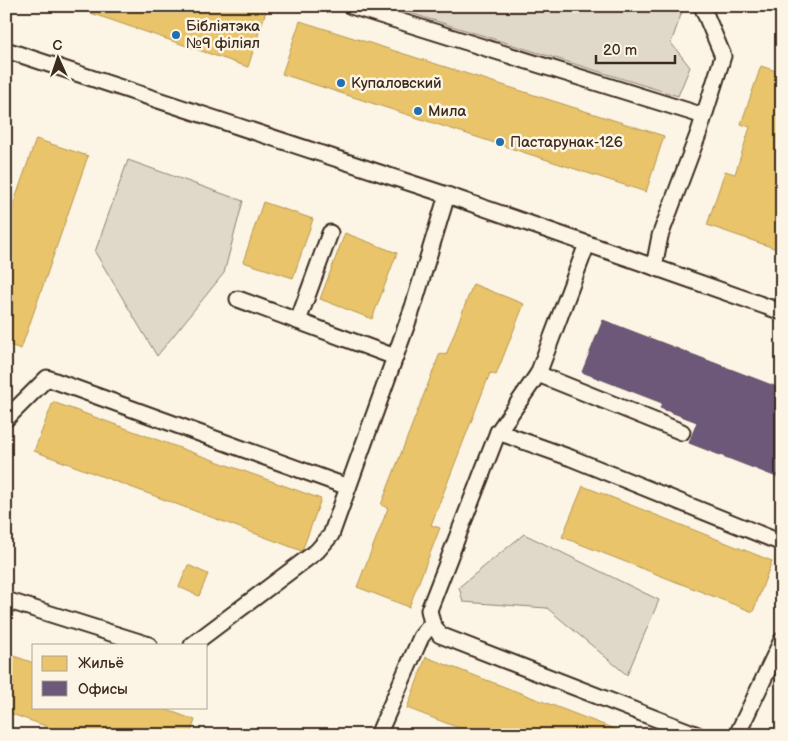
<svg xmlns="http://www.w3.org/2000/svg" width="788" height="741" viewBox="0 0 788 741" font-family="'Balsamiq Sans',sans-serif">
	<rect width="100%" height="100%" fill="#fcf5e5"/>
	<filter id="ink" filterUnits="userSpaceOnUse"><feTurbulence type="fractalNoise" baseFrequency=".02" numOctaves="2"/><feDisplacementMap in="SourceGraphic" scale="10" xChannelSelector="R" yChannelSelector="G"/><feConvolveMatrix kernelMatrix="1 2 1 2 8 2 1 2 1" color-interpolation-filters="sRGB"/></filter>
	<g filter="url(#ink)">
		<!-- green -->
		<g fill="#e0d8c8" stroke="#8e8173">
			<polygon points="387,6 684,6 671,43 690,67 678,96"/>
			<polygon points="128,160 243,201 224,273 157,356 95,252"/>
			<polygon points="524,534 659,600 627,675 547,608 463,602 459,587"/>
		</g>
		<!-- homes -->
		<g fill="#e9c46a" stroke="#b59653">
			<polygon points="70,6 252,6 266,11 248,67"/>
			<polygon points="300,21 664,136 646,192 282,74"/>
			<polygon points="761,66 782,73 782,234 777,249 707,225 725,171 735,174 750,127 741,124"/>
			<polygon points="36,139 88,156 21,349 6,344 6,225"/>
			<polygon points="263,202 313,219 293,278 243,262"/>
			<polygon points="345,233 397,253 372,319 320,299"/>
			<polygon points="473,284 524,304 496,375 490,373 431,525 440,528 409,607 357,587 388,508 381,505 440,353 446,355"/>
			<polygon points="53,402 321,499 302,551 34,451"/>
			<polygon points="583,486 772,561 753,612 562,537"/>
			<polygon points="188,565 208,574 199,596 179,587"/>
			<polygon points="11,655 34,663 34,707 159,707 195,720 190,735 71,735 6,712 6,668"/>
			<polygon points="426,657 531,697 630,735 477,735 407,708"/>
			<polygon points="782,718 782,735 774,735"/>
		</g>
		<!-- offices -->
		<polygon fill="#6d597a" stroke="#5e4b5e" points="603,320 782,389 782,479 689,443 697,422 660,408 662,403 582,372"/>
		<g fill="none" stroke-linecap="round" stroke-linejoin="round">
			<defs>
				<g id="lane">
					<polyline points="351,6 704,116"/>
					<polyline points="6,50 447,195 654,267 660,236 699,132 723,56 702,6"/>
					<polyline points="587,244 538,374 498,432 429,610 432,623 440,635 698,735"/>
					<polyline points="654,267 782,312"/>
					<polyline points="238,299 395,357"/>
					<polyline points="298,321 330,233"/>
					<polyline points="538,374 682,432"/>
					<polyline points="6,419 47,378 348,487"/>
					<polyline points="498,432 571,458 782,543"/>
					<polyline points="6,600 149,645"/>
					<polyline points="192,645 317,551 331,535 413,307 447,195"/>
					<polyline points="378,735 421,637 432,623"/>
					<polyline points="737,735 782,640"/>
				</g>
			</defs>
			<!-- lane casing -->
			<use href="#lane" stroke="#3b2a1e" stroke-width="19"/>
			<!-- lane -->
			<use href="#lane" stroke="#fcf5e5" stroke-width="15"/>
		</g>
	</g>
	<!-- markers -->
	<g fill="#1f6fb2" stroke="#fcf5e5" stroke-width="2">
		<circle cx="176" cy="35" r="5"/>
		<circle cx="341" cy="83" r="5"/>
		<circle cx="418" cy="111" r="5"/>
		<circle cx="500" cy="142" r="5"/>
	</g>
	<g text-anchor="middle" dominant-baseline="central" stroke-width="5" stroke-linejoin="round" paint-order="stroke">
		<!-- poi labels -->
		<g font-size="15" fill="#3b2a1e" stroke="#fcf5e5" text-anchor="start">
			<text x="186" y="26">Бібліятэка<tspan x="186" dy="17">№9 філіял</tspan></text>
			<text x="351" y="83">Купаловский</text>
			<text x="428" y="111">Мила</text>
			<text x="510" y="142">Пастарунак-126</text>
		</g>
	</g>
	<!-- margin -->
	<rect width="788" height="741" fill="none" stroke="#fcf5e5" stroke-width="25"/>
	<rect x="12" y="12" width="763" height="716" fill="none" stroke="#3b2a1e" stroke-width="2" filter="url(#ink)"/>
	<!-- legend -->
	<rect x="32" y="644" width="175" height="65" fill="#fcf5e5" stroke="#afa495"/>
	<rect x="42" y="656" width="25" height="15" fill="#e9c46a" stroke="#afa495"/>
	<text x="78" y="668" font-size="15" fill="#3b2a1e">Жильё</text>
	<rect x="42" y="681" width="25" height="15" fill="#6d597a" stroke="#afa495"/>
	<text x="78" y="694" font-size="15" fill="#3b2a1e">Офисы</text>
	<!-- north arrow -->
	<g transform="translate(58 58) rotate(357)" stroke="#fcf5e5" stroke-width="4" paint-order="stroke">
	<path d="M0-4L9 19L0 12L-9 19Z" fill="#3b2a1e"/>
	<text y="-8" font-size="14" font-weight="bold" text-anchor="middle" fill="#3b2a1e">С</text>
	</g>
	<!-- scale -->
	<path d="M596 55v8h79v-8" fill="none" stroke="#3b2a1e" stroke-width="2.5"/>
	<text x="603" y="55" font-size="15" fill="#3b2a1e" stroke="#fcf5e5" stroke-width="4" paint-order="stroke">20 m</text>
</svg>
